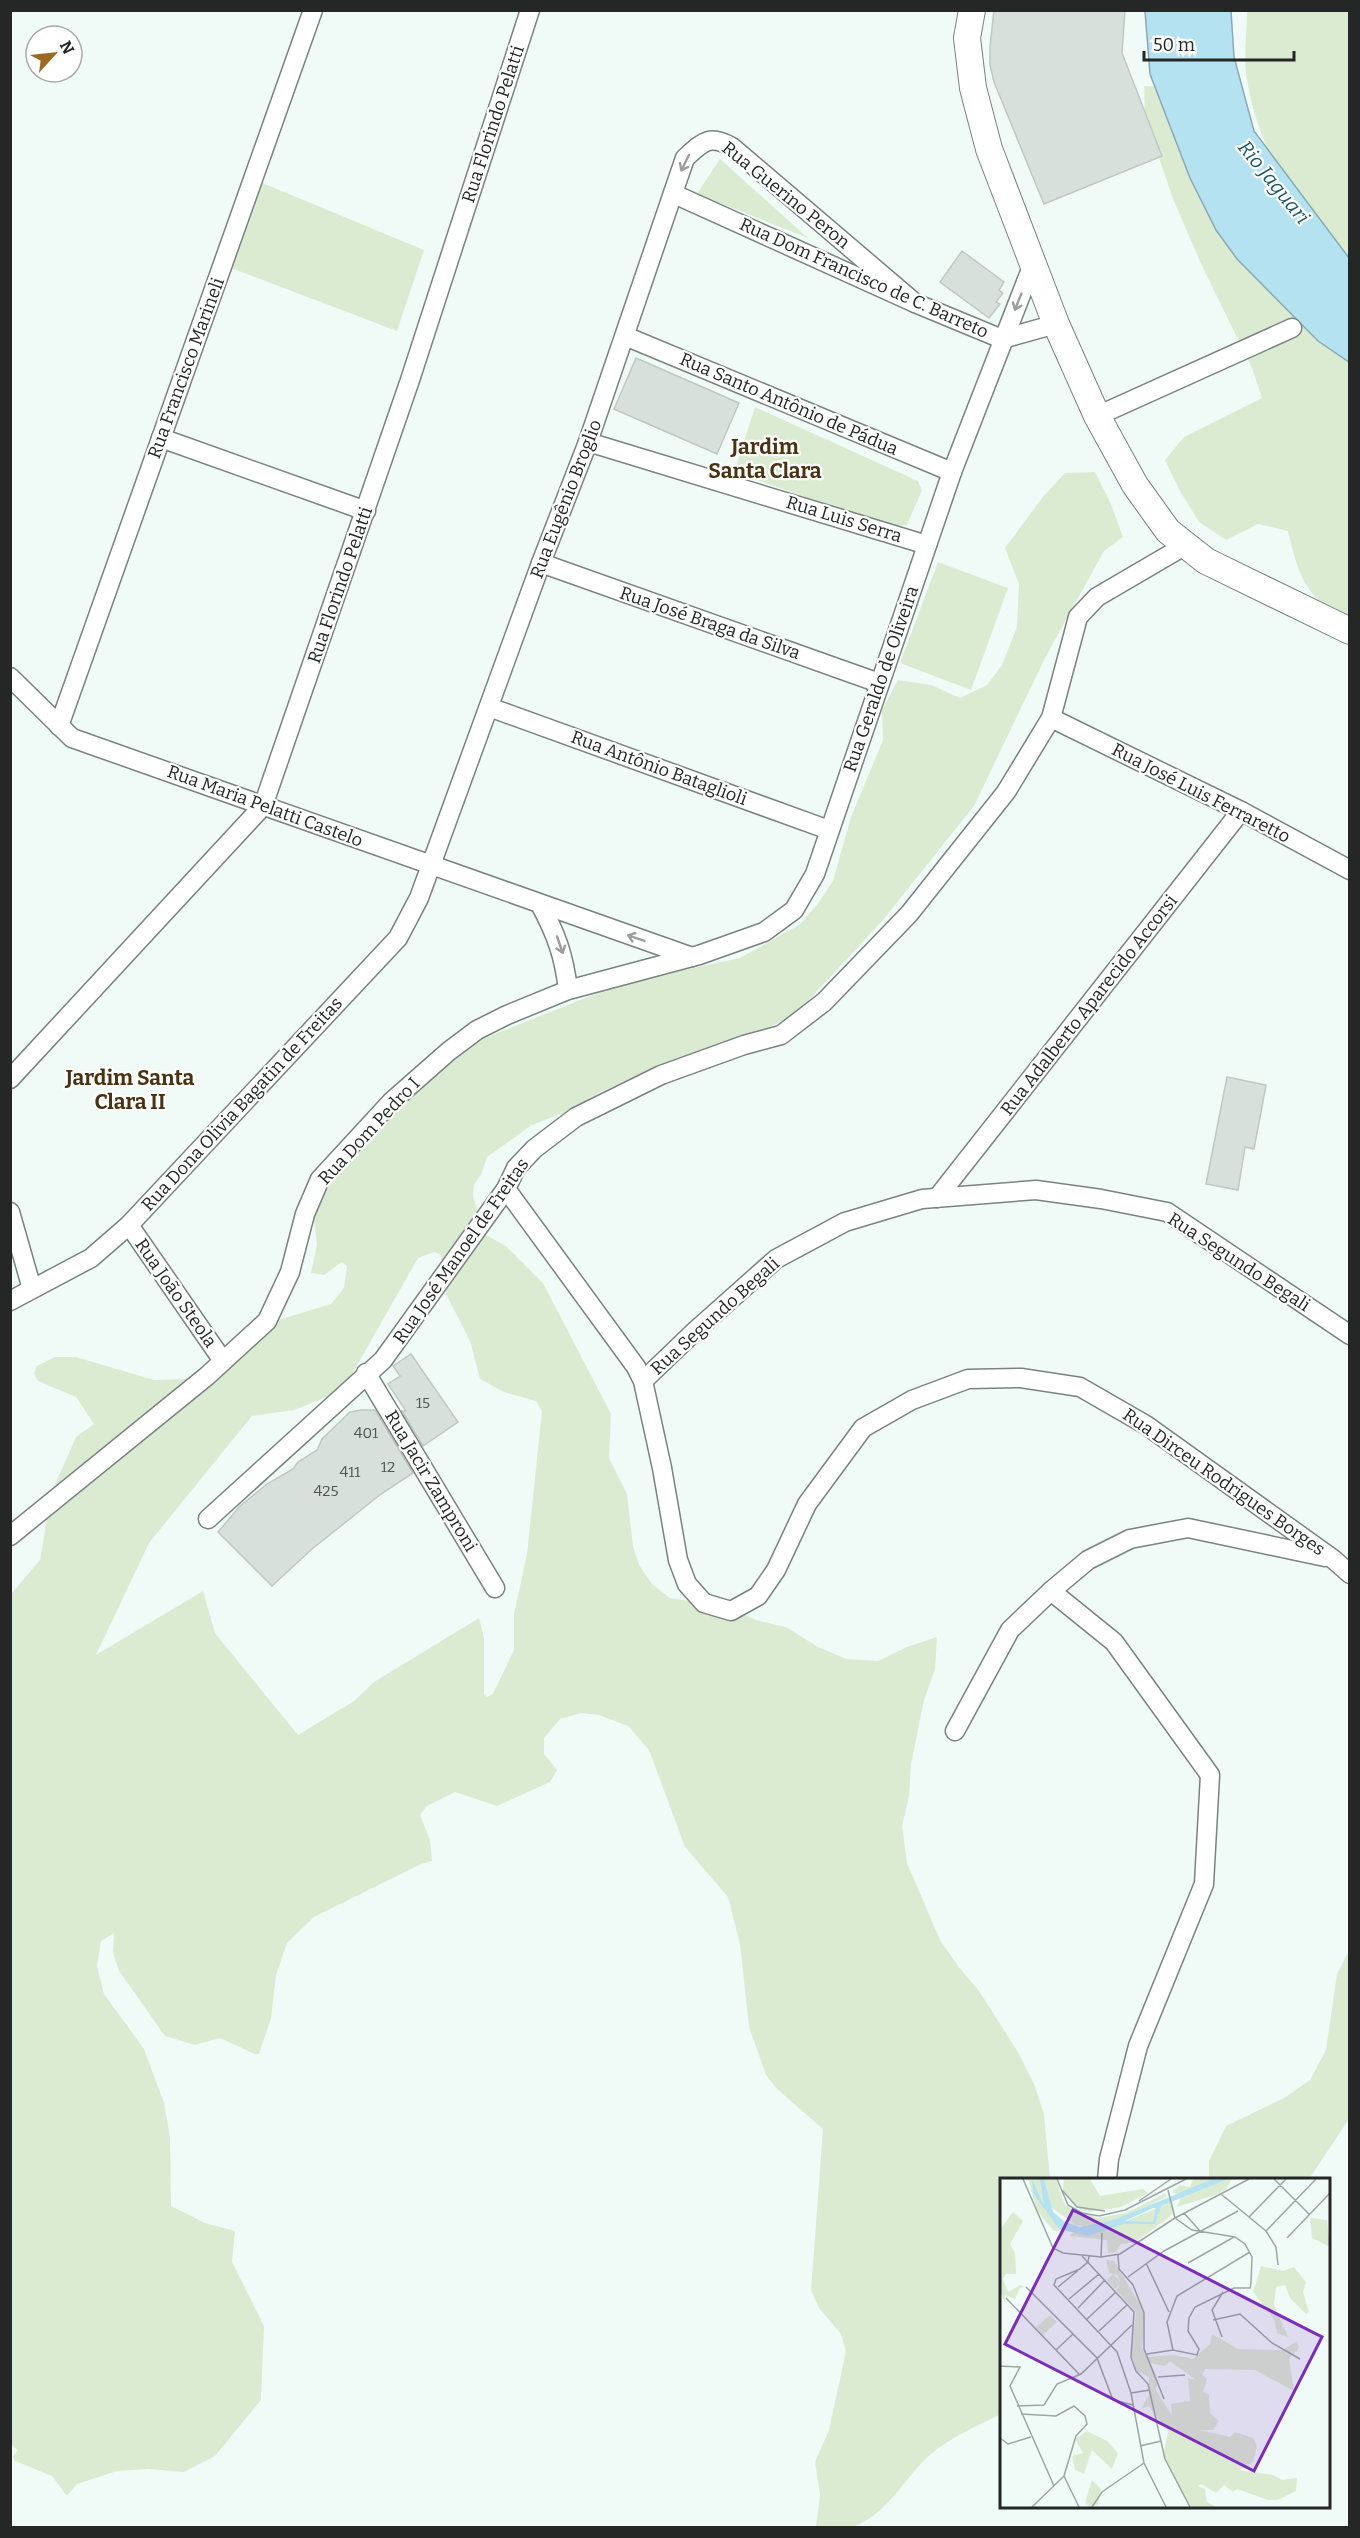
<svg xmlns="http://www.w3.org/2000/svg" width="1360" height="2538" viewBox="0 0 1360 2538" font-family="Bitter,serif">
	<rect width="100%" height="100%" fill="#f0fbf7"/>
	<!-- green -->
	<g fill="#dbebd2" fill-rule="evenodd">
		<path d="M1247,11H1349V295C1309,236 1258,151 1247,80C1243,58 1247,33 1247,11Z"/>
		<path d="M1144,86L1184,88L1349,354V627C1307,594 1300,583 1288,531L1258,524L1226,540L1199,522L1180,491L1165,460L1184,437L1262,398L1252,368L1203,268L1173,199L1145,116Z"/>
		<polygon points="720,159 808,238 697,194"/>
		<polygon points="260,182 424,250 397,331 231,268"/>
		<polygon points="755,407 918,481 922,490 907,525 891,527 734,472"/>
		<path d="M1095,472L1111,504L1123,537L1104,551L1045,658L974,806L883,920L796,1014L755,1034L663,1064L600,1092L570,1110L532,1125L487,1157L481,1175L474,1185L473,1197L486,1235L506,1246L543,1283L611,1414L609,1458L627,1494L633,1546L639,1565L652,1584L670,1598L727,1607L756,1620L786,1627L818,1647L846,1659L878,1661L907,1647L937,1637L935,1669L924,1700L911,1764L909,1796L902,1826L907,1863L940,1940L958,1966L979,1991L1018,2052L1034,2084L1044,2114L1050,2179L1002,2180L1001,2414C977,2426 951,2437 930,2455C905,2477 887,2515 853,2527C843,2530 827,2527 816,2527L820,2495L815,2462L829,2430L846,2351L841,2334L819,2308L811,2290L823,2129L777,2089L766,2075L749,2027L740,1944L728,1897L685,1847L649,1750L628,1726L599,1715L581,1713L560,1719L544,1738V1754L557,1770L550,1782L497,1806L455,1792L427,1806L420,1815L430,1840L432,1861L421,1864L314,1917L287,1943L276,1975L271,2018L259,2054H255L220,2038L195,2045L165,2036L119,1971L113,1953L114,1933L101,1941L97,1966L104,1994L144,2049L164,2103L170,2137L171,2206L205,2223L235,2231L232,2262L264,2326L261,2400L215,2456L184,2472L149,2469L117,2471L77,2484L67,2496L52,2476L15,2461L13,2456L18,2450L11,2444V1594L40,1560L51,1494L76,1437L94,1424L76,1397L38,1381L34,1374L37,1366L55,1357H76L154,1380L186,1379L226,1362L278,1320L331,1304L344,1288L347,1266L342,1262L324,1275L311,1273L317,1245L313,1211L326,1183L375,1134L411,1093L449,1060L480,1040L608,989L639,979L740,958L799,925L817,905L833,881L851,817L883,740L882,710L898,680L931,685L960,698L987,685L1002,665L1017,627L1019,584L1005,548L1042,498L1065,473ZM434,1252L441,1255L446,1294L470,1341L480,1379L504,1392L536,1401L542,1411L527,1554L514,1614V1650L493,1694L487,1697L484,1694V1638L479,1618L374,1682L354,1701L298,1735L215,1633L203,1591L96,1655L149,1543L252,1416L294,1410L332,1395L351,1376L418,1258Z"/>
		<polygon points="938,562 1008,588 971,690 900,663"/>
		<polygon points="1349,1951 1349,2119 1309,2179 1209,2179 1209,2161 1226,2126 1284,2098 1310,2080 1326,2050 1337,1974"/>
	</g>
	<!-- water -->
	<polygon fill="#b5e2f0" stroke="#8aaab3" stroke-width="1.5" points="1145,11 1231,11 1234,57 1254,131 1349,258 1349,362 1318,341 1237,259 1216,230 1190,178 1150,74"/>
	<!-- building -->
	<g fill="#d7e0da" stroke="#c0c8c2" stroke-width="1.5">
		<polygon points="994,10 1125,10 1122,53 1162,156 1044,204 994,82 990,65 990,47"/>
		<polygon points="962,251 1004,282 999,290 1003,293 996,302 1000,304 989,318 940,282"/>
		<polygon points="636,358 739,403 717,454 614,409"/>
		<polygon points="1227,1077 1266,1085 1254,1149 1245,1147 1238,1190 1206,1184"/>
		<polygon points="411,1354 458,1422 423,1446 402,1411 406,1411 388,1384 400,1376 393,1366"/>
		<polygon points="361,1410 375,1410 413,1473 381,1494 312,1549 272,1586 218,1532 240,1506 267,1484 293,1469 298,1462 317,1450 322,1439 350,1412"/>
	</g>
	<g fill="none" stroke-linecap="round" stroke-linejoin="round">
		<defs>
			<g id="street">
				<polyline points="674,194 915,303 1002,339 1056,324"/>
				<polyline points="625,336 952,472"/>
				<polyline points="1097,416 1292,328"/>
				<polyline points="161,438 366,511"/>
				<polyline points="588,442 927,545"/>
				<polyline points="541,563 879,683"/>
				<polyline points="10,677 72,738 692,957"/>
				<polyline points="489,707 829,830"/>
				<polyline points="1051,718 1241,811 1350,870"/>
				<polyline points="59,726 313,10"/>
				<path d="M540,904C556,934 564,955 568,990"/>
				<polyline points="10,1079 263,806 410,380 530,10"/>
				<polyline points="506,1189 636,1367 643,1381 662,1468 678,1560 687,1584 704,1603 731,1611 758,1596 776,1570 807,1504 863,1428 912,1400 968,1379 1021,1378 1080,1387 1146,1425 1333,1559 1350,1574"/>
				<polyline points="937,1198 1241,811"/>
				<polyline points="10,1212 32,1289"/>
				<polyline points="129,1225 223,1361"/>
				<path d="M10,1301L91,1258L129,1225L398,938L419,898L541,563L588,442L685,158C703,142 709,134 732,147L915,303"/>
				<polyline points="366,1373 495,1588"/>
				<polyline points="643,1381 695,1331 776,1259 845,1222 922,1199 1036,1190 1101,1199 1167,1212 1350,1335"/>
				<polyline points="208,1519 383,1360 506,1189 516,1168 534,1149 576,1117 661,1075 744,1045 781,1035 824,1002 909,914 1006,792 1051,718 1078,617 1097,597 1186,545"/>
				<polyline points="10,1536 207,1376 267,1321 290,1272 305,1214 320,1179 391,1102 449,1051 477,1030 507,1015 568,990 699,955 764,932 794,910 815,874 952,472 1033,264"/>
				<polyline points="1051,1591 1114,1642 1210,1775 1204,1884 1138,2046 1109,2159 1107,2180"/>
				<polyline points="955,1731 1010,1630 1051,1591 1088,1560 1130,1539 1188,1528 1325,1557"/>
			</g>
			<polyline id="secondary" points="972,10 967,38 973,88 989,149 1056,324 1097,416 1135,485 1168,531 1206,561 1350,631"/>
		</defs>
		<!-- street casing -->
		<use href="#street" stroke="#798380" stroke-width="21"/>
		<!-- secondary casing -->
		<use href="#secondary" stroke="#798380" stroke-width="28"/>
		<!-- street -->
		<use href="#street" stroke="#fff" stroke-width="18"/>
		<!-- secondary -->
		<use href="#secondary" stroke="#fff" stroke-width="26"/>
	</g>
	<!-- one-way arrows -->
	<defs><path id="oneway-shaft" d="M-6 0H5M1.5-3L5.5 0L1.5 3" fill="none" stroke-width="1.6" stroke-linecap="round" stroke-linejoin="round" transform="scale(1.5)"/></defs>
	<g stroke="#9c9e9d">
		<use href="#oneway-shaft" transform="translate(685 163) rotate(116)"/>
		<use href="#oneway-shaft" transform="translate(1018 302) rotate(112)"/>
		<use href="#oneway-shaft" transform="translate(636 938) rotate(-161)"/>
		<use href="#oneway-shaft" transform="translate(560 945) rotate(71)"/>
	</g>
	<g text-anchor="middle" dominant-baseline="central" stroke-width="4.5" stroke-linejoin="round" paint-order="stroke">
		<!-- number labels -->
		<g font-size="15" fill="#515553">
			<text x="423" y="1403">15</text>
			<text x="366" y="1433">401</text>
			<text x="388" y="1467">12</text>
			<text x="350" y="1472">411</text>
			<text x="326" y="1491">425</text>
		</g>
		<!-- street labels -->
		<g font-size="18" fill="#242726" stroke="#fff">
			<text transform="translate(493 124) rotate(-72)">Rua Florindo Pelatti</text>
			<text transform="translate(786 195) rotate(39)">Rua Guerino Peron</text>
			<text transform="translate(864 278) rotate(24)">Rua Dom Francisco de C. Barreto</text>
			<text transform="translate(186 368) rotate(-70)">Rua Francisco Marineli</text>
			<text transform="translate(789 404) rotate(23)">Rua Santo Antônio de Pádua</text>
			<text transform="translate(566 499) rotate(-69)">Rua Eugênio Broglio</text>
			<text transform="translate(844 519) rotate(17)">Rua Luis Serra</text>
			<text transform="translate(340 585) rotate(-71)">Rua Florindo Pelatti</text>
			<text transform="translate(710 623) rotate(19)">Rua José Braga da Silva</text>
			<text transform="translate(881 679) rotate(-71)">Rua Geraldo de Oliveira</text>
			<text transform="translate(659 768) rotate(20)">Rua Antônio Bataglioli</text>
			<text transform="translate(1201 793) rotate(27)">Rua José Luis Ferraretto</text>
			<text transform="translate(265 806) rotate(20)">Rua Maria Pelatti Castelo</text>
			<text transform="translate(1089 1005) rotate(-52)">Rua Adalberto Aparecido Accorsi</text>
			<text transform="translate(242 1104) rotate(-47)">Rua Dona Olivia Bagatin de Freitas</text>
			<text transform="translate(369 1131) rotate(-47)">Rua Dom Pedro I</text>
			<text transform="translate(461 1251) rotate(-55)">Rua José Manoel de Freitas</text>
			<text transform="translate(1239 1262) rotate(33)">Rua Segundo Begali</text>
			<text transform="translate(176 1293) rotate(55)">Rua João Steola</text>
			<text transform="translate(715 1316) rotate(-42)">Rua Segundo Begali</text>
			<text transform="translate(431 1481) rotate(59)">Rua Jacir Zamproni</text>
			<text transform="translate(1224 1482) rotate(35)">Rua Dirceu Rodrigues Borges</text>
		</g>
		<!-- water labels -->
		<g font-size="20" font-style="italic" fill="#1d5968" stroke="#fff">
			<text transform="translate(1274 182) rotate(51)">Rio Jaguari</text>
		</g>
		<!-- quarter labels -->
		<g font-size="21" font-weight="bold" fill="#4a310f" stroke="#fff">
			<text x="765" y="447">Jardim<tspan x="765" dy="24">Santa Clara</tspan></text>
			<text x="130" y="1078">Jardim Santa<tspan x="130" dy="24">Clara II</tspan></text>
		</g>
	</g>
	<!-- overview -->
	<g transform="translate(1000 2178)">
		<rect width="330" height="330" fill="#f0fbf7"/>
		<path d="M28,1H56L65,27L98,40L126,35L166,15V19L108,47L94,49L75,47L47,26L59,53H54L37,33ZM64,1H90L100,18L143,11L148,15L121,29L89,34L79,31L63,12ZM193,1H216L179,17L172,14L180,7L190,9ZM227,1H232L227,10L218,16L177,29L181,20ZM171,24L175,33L167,41L135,64L121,66L116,74L108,75L107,62L70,58L73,54L105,52ZM13,34L23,43L10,66L15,75L16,96H6L3,101L8,114L20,107L25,109L20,110L15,121L5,117V125L0,112V52ZM310,40L327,42L330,69L312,60ZM106,82L114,83L139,125L144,138L142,170L146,179L174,177L193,181L210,166L212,156L238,171L283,172L297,163L299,170L289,181L294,213L255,192L205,191L202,197L207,201L203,214L209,217L210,235L219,243L213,252H200L230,259L235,254L253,260L257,268L253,284L239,292L273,297L282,302L297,300L296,313L278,322H268L237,311L233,314L224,307L216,315L201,306L198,308L205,311L207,324L216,329H190L163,278L168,254L149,228L141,231L149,217V199L137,193L131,175L136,134L116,112L121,106L115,111L107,102L113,96L121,104L117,97L109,95ZM170,183L196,202L188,200L190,223L171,226L172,238L156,212L158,203L150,185L164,188ZM261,88L283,93L294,89L306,104L303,114L309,134L306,136L290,120L285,107L276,109L274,127L288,159L277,155L274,141L253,114ZM50,137L57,144L43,157L36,149ZM87,253L107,263L118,275L112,291L92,272L84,296L75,292L72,278L83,275L75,261ZM92,302L101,311L98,326L91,329L85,325Z" fill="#dbebd2" fill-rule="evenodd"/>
		<path d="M32,1L44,28L40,1H44L53,34L65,44L80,49L114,42L213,1H228L161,28L155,46H124L88,58L59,51L33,15ZM156,30L153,44L125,43L153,30Z" fill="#b5e2f0" fill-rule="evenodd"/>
		<path fill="none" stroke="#9ea6a3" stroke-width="1.5" d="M23,1L53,70L63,75L101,79L120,76L175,40L249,1M57,1L68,27L82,35L99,38L125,32L186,1M274,1L310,37M62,12L77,29L105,33M168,12L175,40M221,16L266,53L276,69L278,87M139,23L171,1M184,35L200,53M249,39L286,1M266,53L316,1M287,60L330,15M118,77L119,91L133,107L144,135V171L164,221M82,78L134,134L131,179L136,193L148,206L165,281L190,329M101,79L102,55M146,85L169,134M188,85L234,59M80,91L56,101L54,107L117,174L131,215L144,285L166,329M128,99L164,73L238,33M26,109L97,180L113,222L133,227M58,109L88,84L89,78M6,120L79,196M69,121L99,96M78,130L105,102M87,141L116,114M213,142L240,136L272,165L300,181M99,153L128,126M222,159L212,132L223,114M56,172L73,156M173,172L167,144L177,118L250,74M147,176L173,172L197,177L199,171L188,153L189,140L195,129L234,110H250L251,105L252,79L245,66L235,59L192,52L175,40M0,188L20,189L10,208L54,308M158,199L185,197M131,215L150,212M17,228L44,227L57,206L81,196L132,147M21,236L56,238L74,228L85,238L87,246L76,258L64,298L79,329M0,260L8,266L31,259M140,268L161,263M32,329L64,298M92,329L102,314L144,285"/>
		<path fill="#7b2cbf" fill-opacity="0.15" stroke="#7b2cbf" stroke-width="3" d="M73,32L322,159L254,293L5,166Z"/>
		<rect width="330" height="330" fill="none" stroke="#242726" stroke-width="3"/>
	</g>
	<!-- border -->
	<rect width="1360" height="2538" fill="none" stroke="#242726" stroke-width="24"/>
	<!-- north arrow -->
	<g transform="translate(54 54) rotate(63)"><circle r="28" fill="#ffffff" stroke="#a7a9a8" stroke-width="1.5"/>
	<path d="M0-4.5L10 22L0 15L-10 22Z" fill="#9d6a20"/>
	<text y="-9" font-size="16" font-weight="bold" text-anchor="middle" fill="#242726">N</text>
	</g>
	<!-- scale -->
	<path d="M1144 51v9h150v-9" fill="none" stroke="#242726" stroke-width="3"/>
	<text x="1153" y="51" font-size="18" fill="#242726" stroke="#ffffff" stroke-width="4.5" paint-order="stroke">50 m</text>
</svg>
